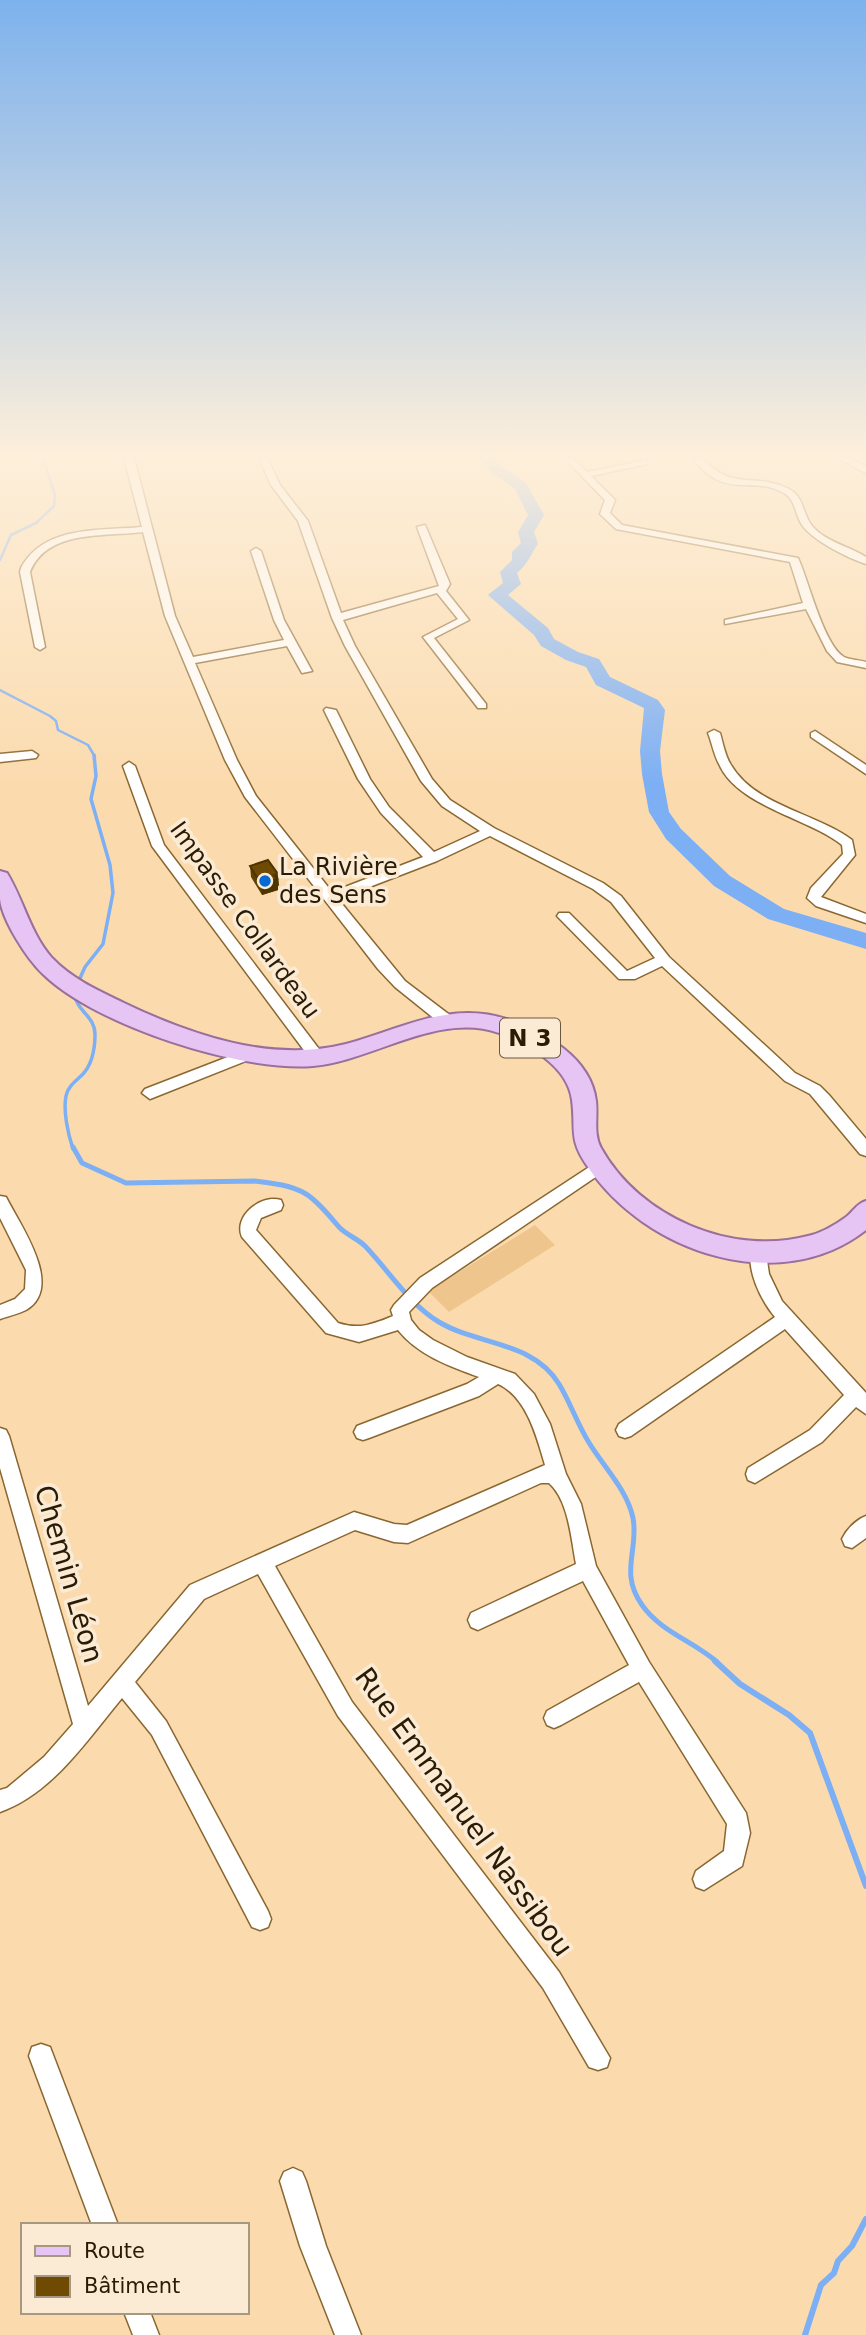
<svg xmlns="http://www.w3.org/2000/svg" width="866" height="2335" viewBox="0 0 866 2335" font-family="'DejaVu Sans',sans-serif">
	<rect width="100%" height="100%" fill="#fbdbae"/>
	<!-- green -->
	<polygon fill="#eec68d" points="535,1225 555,1245 449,1312 428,1291"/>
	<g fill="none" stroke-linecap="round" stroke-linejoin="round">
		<!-- stream-far3 -->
		<g stroke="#7caff4" stroke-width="2.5">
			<polyline points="0,560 11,535 36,523 54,506 55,495 43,458"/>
			<polyline points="0,690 50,716 56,721 58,730 88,745 95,757"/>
		</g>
		<!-- stream-far2 -->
		<g stroke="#7caff4" stroke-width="3.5">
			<polyline points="77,985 85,967 103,944 113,893 110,865 91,799 96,776 94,755"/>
			<path d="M73,1149C68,1134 63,1111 66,1096C68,1086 76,1081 82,1075C92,1065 95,1048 95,1034C95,1016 77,1012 74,993"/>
		</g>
		<!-- stream-far1 -->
		<path stroke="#7caff4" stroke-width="5" d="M73,1147L82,1163L126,1183L255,1181C272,1183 291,1185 306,1194C318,1201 330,1217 340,1228C347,1235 358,1239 365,1246C389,1271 409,1304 439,1322C477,1345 533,1341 559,1384C570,1402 577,1423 588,1441C602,1465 627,1489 633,1518C639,1550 619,1573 642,1605C661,1632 693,1641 717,1662"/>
		<!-- stream -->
		<g stroke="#7caff4" stroke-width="6">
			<polyline points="715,1661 740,1684 789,1715 810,1733 866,1886"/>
			<polyline points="805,2335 821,2285 834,2273 838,2261 852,2246 866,2219"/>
		</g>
		<!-- river -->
		<path fill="#7caff4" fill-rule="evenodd" d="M480,458H495L501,466L526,483L544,515L534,532L538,544C530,555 528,564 517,573L521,584L508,595L548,628L554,639L578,652L599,659L610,677L658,700L665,710L660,751L662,774L669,812L681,829L730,876L784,909L866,933V949L768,919L714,886L666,839L649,812L642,774L640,751L644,708L596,685L586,667L566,660L541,646L534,635L488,595L503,583L500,572L512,560V552L521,543L518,532L528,515L515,489L491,472Z"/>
		<defs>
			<g id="minor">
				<path d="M124,458H134L175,616L193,657L284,640L274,620L251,551L256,548L261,551L284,620L312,671L302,673L287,646L195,663L237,760L256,796L332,892L423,857L381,813L358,779L324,710L326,708L336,710L370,779L389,807L434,852L480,831L442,806L421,781L345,646L332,618L298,521L271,485L259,458H267L280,485L308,521L341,613L439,586L417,527L425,525L450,584L446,591L469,620L434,638L486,704V708H478L423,637L458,619L437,593L343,620L355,646L432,779L450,800L494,828L603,883L621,896L669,957L795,1073L820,1086L829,1095L866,1139V1156L860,1154L810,1094L785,1081L662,966L635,979H619L557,916L559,913H569L627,971L655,958L611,902L593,889L490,836L437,861L338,899L405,981L451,1016L453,1020L451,1024H441L395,987L378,969L245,797L225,760L165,616L143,532C105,537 47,529 30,572L45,647L40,650L35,647L20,572L21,568C44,525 99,531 142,527Z"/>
				<path d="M564,458H573L587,472L647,460V464L591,476L615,500L610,513L622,525L798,558C808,579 824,646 844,657C850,660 860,660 866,662V668L837,662L827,651L806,609L725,624V620L803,603L790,562L616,529L600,514L605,500Z"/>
				<path d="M693,458H702C734,492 751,472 787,488C803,495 802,510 810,523C822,541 849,546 866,557V564C848,558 813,541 802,525C795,515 796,500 784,493C751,474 725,502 693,458Z"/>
				<polygon points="837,458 848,458 866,466 866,473"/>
				<path d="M714,730L720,733C723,743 725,756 731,765C755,806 816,813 852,840L855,855L821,897L866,914V923L816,906L807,898L811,888L843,854L842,845C808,818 737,806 719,764C714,755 712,743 708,733Z"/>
				<polygon points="815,731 866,765 866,774 811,737 811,733"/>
				<polygon points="32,751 38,755 36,758 0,762 0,754"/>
				<polygon points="129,762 135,766 164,845 322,1053 324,1057 322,1061 312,1061 152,846 123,766"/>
				<polygon points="251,1048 256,1049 258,1053 256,1057 155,1097 150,1099 142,1093 145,1089"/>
				<path d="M600,1160L606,1162L608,1166L606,1170L432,1288L409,1312L411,1320L419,1330L433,1340L467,1357L515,1374L534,1394L550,1424L566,1474L581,1504L596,1566L649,1662L746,1813L750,1833L742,1866L704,1890L696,1887L693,1879L696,1871L724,1851L727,1824L639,1682L561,1725L554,1728L547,1725L544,1718L547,1711L629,1665L583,1581L478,1630L471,1627L468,1620L471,1613L576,1564C571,1539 569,1501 549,1483H541L408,1543L394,1542L355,1530L275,1566L352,1702L559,1972L610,2058L607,2067L598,2070L589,2067L543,1988L338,1716L258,1574L204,1599L135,1682L166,1721L268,1911L271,1919L268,1927L260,1930L252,1927L152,1735L122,1698C87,1740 53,1793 0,1812V1790L7,1788L44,1757L73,1724L0,1468V1428L6,1430L9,1436L88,1706L190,1585L354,1512L394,1524L407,1525L545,1465C537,1438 527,1397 498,1384L479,1396L369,1438L363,1440L357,1438L354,1432L357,1426L467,1384L479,1377C449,1366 418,1355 398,1330L359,1342L326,1333L242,1237C233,1216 261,1194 281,1200L283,1205L281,1210L261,1218L256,1230L338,1323C359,1330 374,1324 393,1316L391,1310L394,1305L420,1278Z"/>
				<path d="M0,1196L6,1197C20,1225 65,1287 26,1310C18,1314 8,1316 0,1319V1305L15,1299L25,1289L26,1270L0,1218Z"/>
				<path d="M759,1245L765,1247L769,1274L782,1301L866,1393V1414L856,1407L822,1442L755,1483L748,1480L746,1474L748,1468L810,1430L844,1395L785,1329L631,1436L625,1438L619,1436L616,1430L619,1424L775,1317C762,1302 744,1267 753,1247Z"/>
				<path d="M866,1516V1538L852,1548L845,1546L842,1539C847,1529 856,1520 866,1516Z"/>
				<polygon points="41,2044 50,2047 118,2225 92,2225 29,2056 32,2047"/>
				<polygon points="293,2168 302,2172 306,2181 326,2246 361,2335 335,2335 300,2246 280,2181 284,2172"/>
				<polygon points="124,2312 150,2312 159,2335 133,2335"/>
			</g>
			<path id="primary" d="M0,871L7,873C24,901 30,933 52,958C72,979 99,991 124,1003C191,1035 271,1063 346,1044C398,1030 451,1000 506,1019C543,1031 591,1057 596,1101C598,1117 593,1133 601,1148C640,1218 732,1256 808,1236C821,1233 835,1225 846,1217C854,1211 856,1204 866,1201V1230C779,1298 645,1252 588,1167C568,1139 576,1130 572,1100C568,1066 528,1044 499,1033C438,1011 373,1061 313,1066C240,1072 95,1025 43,974C27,959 2,920 0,899C0,890 0,880 0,871Z"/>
		</defs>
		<!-- minor casing -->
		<use href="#minor" stroke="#8a6730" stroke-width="3"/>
		<!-- primary casing -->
		<use href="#primary" stroke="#996f9b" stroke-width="4"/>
		<!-- minor -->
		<use href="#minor" fill="#fff" fill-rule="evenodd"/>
		<!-- primary -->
		<use href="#primary" fill="#e6c4f4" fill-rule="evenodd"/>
	</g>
	<!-- wall -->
	<polygon fill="#5f4002" points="250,866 279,885 278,886 278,890 262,895 251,877"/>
	<!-- shaded-wall -->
	<polygon fill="#4d3401" points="278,874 279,885 278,886 278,890 262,895 261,884"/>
	<!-- building -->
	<polygon fill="#6e4a02" stroke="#4d3401" stroke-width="2" points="268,860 278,874 274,875 277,879 261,884 250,866"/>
	<!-- sky -->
	<linearGradient id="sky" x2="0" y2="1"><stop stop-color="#7db2ed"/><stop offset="0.58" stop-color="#fdefdb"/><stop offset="1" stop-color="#fdefdb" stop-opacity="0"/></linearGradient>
	<rect width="866" height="785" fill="url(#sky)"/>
	<!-- markers -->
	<circle fill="#0569d1" stroke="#fbebd5" stroke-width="2.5" cx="265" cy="881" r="7"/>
	<g text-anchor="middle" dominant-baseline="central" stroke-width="7" stroke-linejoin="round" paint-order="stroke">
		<!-- shield labels -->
		<rect fill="#fbebd5" stroke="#695943" stroke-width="2" x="500" y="1018.5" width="60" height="39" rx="5"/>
		<g font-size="23" font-weight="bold" fill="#2a1b04">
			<text x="530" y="1038">N 3</text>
		</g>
		<!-- poi labels -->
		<g font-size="24" fill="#2a1b04" stroke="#fbebd5" text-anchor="start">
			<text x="279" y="867">La Rivière<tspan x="279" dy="28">des Sens</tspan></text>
		</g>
		<!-- street labels -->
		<g font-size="24" fill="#2a1b04" stroke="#fbebd5">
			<text transform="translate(245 920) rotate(54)">Impasse Collardeau</text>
		</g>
		<!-- near-street labels -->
		<g font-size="28" fill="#2a1b04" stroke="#fbebd5">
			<text transform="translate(69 1574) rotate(74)">Chemin Léon</text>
			<text transform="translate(464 1812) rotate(54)">Rue Emmanuel Nassibou</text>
		</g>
	</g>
	<!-- legend -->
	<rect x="21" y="2223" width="228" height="91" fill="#fbebd5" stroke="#a79881" stroke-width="2"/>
	<rect x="35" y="2246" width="35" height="10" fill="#e6c4f4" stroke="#a79881" stroke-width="2"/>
	<text x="84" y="2258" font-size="21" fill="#2a1b04">Route</text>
	<rect x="35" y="2276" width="35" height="21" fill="#6e4a02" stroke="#a79881" stroke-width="2"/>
	<text x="84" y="2293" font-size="21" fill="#2a1b04">Bâtiment</text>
</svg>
